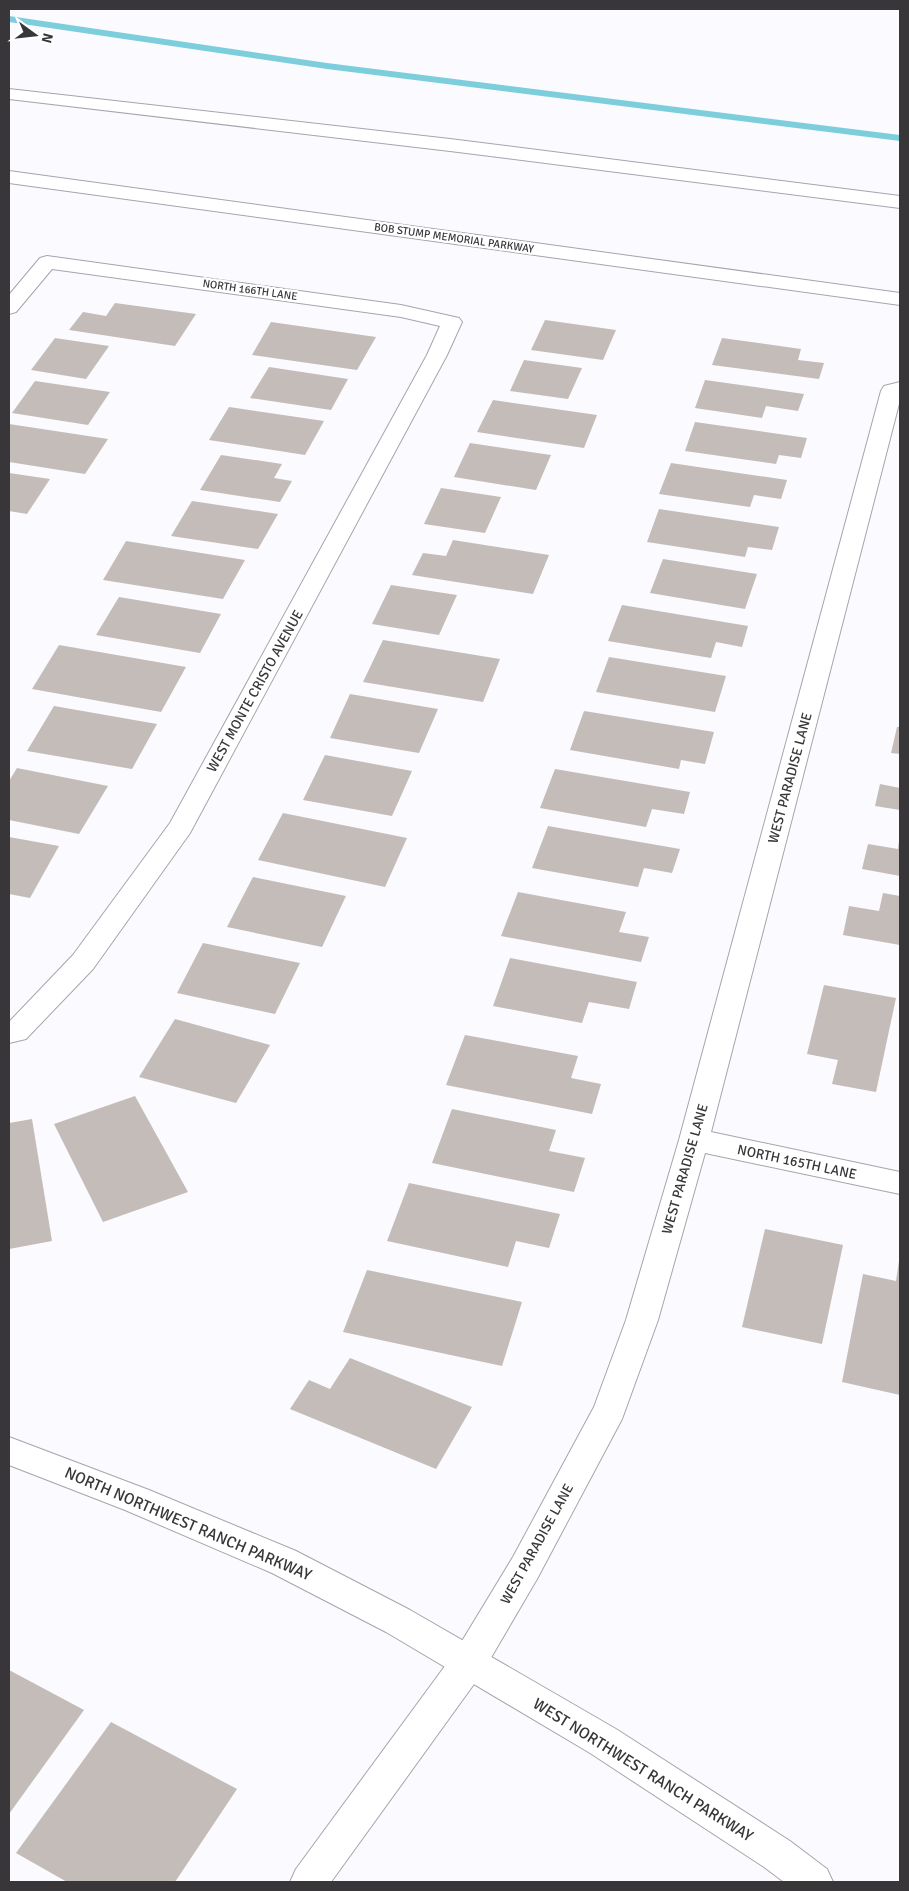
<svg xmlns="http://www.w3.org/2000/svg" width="909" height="1891" viewBox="0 0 909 1891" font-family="Signika,sans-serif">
	<rect width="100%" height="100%" fill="#fbfafe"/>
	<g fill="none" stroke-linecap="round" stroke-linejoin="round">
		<!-- stream -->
		<polygon fill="#7ccedc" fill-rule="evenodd" points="9,16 327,63 900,135 900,141 327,69 9,22"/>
	</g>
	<!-- building -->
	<g fill="#c4bcb8">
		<polygon points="115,303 196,314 175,346 69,330 83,312 106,316"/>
		<polygon points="545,320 616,330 603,360 531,350"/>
		<polygon points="271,322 376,337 357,370 252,355"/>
		<polygon points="55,338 109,346 86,379 31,370"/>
		<polygon points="722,338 801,349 798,360 824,363 819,379 712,365"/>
		<polygon points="524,360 582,368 568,399 510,391"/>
		<polygon points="269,367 348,379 331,410 250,398"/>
		<polygon points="705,380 804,394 798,411 766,406 762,418 695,408"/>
		<polygon points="35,381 110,392 88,425 12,413"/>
		<polygon points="493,400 597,415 584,448 477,432"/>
		<polygon points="229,407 324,421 305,455 209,440"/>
		<polygon points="695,422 807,438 801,458 779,455 776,464 685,451"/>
		<polygon points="9,424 108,439 85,474 9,462"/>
		<polygon points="470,443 551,455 536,490 454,477"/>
		<polygon points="221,455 282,464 274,478 292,481 280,502 200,490"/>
		<polygon points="671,463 787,480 781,499 754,495 750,507 659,494"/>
		<polygon points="9,473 50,479 27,514 9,511"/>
		<polygon points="441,488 501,497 485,533 424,524"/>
		<polygon points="192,501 278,514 258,549 171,536"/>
		<polygon points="659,509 779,527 772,550 748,547 745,557 647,542"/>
		<polygon points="453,540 549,555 533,594 412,575 423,553 446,556"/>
		<polygon points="126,541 245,560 223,599 103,580"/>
		<polygon points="663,559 757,574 745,609 650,593"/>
		<polygon points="391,585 457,595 439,635 372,624"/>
		<polygon points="119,597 221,614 200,653 96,635"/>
		<polygon points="622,605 748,626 742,647 716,642 711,658 608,641"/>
		<polygon points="383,640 500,659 483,702 363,682"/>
		<polygon points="59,645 186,667 161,712 32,689"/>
		<polygon points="609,657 726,676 715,712 596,692"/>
		<polygon points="350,694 438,709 419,753 330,738"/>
		<polygon points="54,706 157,724 132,769 27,751"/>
		<polygon points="584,711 714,732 705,764 681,760 679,769 570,750"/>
		<polygon points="897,727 900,727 900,754 891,753"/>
		<polygon points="325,755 412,771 392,816 303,800"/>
		<polygon points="17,768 108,786 79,834 9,820 9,781"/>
		<polygon points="555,769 690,792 684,814 652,809 646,827 540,808"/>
		<polygon points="880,784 900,788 900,810 875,806"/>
		<polygon points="283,813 407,838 385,887 258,860"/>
		<polygon points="548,826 680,849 672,873 644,868 638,887 532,868"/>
		<polygon points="9,837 59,846 30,898 9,894"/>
		<polygon points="899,841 900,876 862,869 868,844 898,849"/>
		<polygon points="253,877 346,896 322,947 227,927"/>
		<polygon points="518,892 626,912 619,932 649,937 641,962 501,936"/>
		<polygon points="883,893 900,896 900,945 843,935 849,906 879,911"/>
		<polygon points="203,943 300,963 275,1014 177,993"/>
		<polygon points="510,958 637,982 629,1009 589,1002 582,1023 493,1006"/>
		<polygon points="824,985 896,998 876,1092 832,1084 838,1060 807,1054"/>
		<polygon points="175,1019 270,1045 236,1103 139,1077"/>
		<polygon points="465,1035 578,1056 571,1078 601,1084 592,1114 446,1085"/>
		<polygon points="135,1096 188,1192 103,1222 54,1124"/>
		<polygon points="452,1109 556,1130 549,1151 585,1158 574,1192 432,1163"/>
		<polygon points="32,1119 52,1241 9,1249 9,1123"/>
		<polygon points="409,1183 560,1214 549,1248 516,1241 508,1267 387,1241"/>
		<polygon points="765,1229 843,1245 822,1344 742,1327"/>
		<polygon points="899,1261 900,1395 842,1382 863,1274 896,1281"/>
		<polygon points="367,1270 522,1302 502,1366 343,1332"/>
		<polygon points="350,1358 472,1407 436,1469 290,1409 309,1380 330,1389"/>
		<polygon points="9,1670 84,1710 9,1814"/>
		<polygon points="111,1722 237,1789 175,1882 67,1882 16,1853"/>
	</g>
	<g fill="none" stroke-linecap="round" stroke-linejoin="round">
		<defs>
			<g id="street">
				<polygon points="47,256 401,305 459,318 462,322 447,355 190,833 93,969 26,1039 9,1043 9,1022 73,955 170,823 427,355 440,326 401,317 52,269 16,312 9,314 9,295 40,258"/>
				<polygon points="900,382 900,400 711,1132 900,1172 900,1194 705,1153 658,1320 622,1419 537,1579 482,1673 331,1882 290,1882 296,1869 456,1651 513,1557 594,1407 626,1320 679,1140 881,391 884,386"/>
			</g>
			<polygon id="secondary" points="9,1437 149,1490 296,1551 410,1610 616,1729 790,1841 827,1869 833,1882 784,1882 764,1867 590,1753 386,1632 272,1573 125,1510 9,1465"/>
			<g id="highway">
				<polygon points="9,89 450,139 900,196 900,208 450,151 9,99"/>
				<polygon points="9,171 900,293 900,305 9,183"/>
			</g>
		</defs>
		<!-- street casing -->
		<use href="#street" stroke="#a7a4ab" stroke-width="2"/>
		<!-- secondary casing -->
		<use href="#secondary" stroke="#a7a4ab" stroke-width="2"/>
		<!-- highway casing -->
		<use href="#highway" stroke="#a7a4ab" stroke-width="2"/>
		<!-- street -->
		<use href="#street" fill="#fff" fill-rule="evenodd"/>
		<!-- secondary -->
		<use href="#secondary" fill="#fff" fill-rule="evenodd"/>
		<!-- highway -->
		<use href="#highway" fill="#fff" fill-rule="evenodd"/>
	</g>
	<g text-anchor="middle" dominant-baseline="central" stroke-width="4.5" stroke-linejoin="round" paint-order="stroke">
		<!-- far-street labels -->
		<g font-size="11" fill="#383639" stroke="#fff">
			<text transform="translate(454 238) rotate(8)">BOB STUMP MEMORIAL PARKWAY</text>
			<text transform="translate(250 290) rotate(8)">NORTH 166TH LANE</text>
		</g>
		<!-- street labels -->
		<g font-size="14" fill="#383639" stroke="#fff">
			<text transform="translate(255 691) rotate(-61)">WEST MONTE CRISTO AVENUE</text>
			<text transform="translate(790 778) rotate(-75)">WEST PARADISE LANE</text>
			<text transform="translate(797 1162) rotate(12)">NORTH 165TH LANE</text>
			<text transform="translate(685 1169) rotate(-74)">WEST PARADISE LANE</text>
			<text transform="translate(537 1544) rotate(-61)">WEST PARADISE LANE</text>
		</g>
		<!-- near-street labels -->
		<g font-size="16" fill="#383639" stroke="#fff">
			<text transform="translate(188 1524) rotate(23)">NORTH NORTHWEST RANCH PARKWAY</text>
			<text transform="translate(643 1770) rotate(32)">WEST NORTHWEST RANCH PARKWAY</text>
		</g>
	</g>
	<!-- border -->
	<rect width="909" height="1891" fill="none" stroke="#383639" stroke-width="20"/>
	<!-- north arrow -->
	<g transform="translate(35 35) rotate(105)" stroke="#ffffff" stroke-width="4" paint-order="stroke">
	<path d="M0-4L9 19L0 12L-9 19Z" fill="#383639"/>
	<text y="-8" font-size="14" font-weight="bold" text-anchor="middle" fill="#383639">N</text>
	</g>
</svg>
